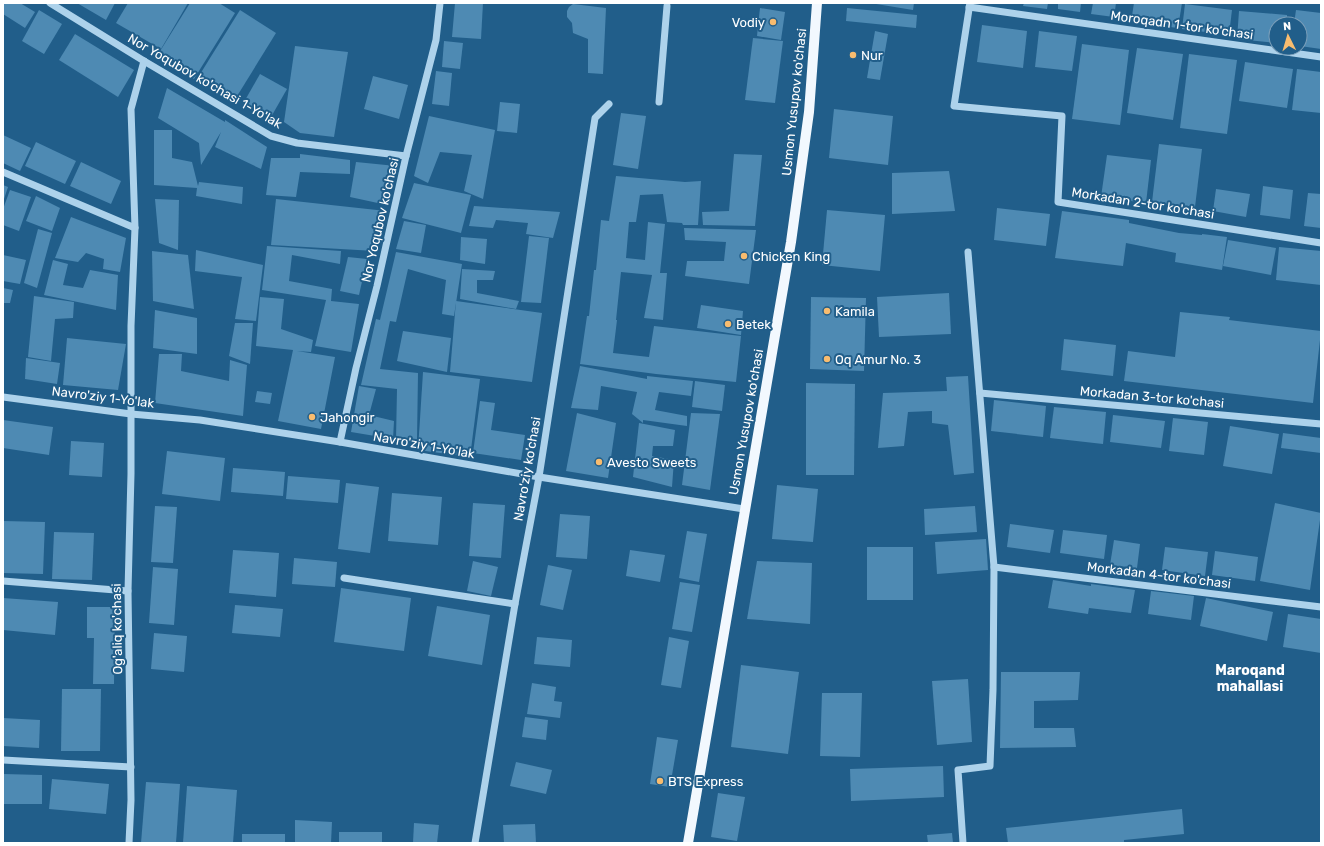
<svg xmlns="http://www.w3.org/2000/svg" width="1324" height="846" viewBox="0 0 1324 846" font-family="Rubik,sans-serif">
	<rect width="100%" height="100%" fill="#215e8a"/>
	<!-- building -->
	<g fill="#4e8ab3">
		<polygon points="3,3 20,3 35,12 25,28 3,14"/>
		<polygon points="77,3 115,3 106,20"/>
		<polygon points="128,3 188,3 161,49 116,23"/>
		<polygon points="190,3 219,3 235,13 194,79 157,56"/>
		<polygon points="455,3 483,3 481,39 452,37"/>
		<polygon points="870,3 914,3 913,10"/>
		<polygon points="1024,3 1048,3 1047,9 1023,6"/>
		<polygon points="1058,3 1081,3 1080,12 1058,9"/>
		<polygon points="1093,3 1116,3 1114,17 1091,14"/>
		<polygon points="1134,3 1182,3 1178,28 1131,22"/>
		<polygon points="573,4 606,8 603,74 588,73 588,39 573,33 572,23 567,17 567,11 569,7"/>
		<polygon points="1185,4 1232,10 1229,35 1182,29"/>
		<polygon points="760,8 785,12 781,40 757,36"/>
		<polygon points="847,8 917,15 916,28 846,21"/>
		<polygon points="39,10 62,24 44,54 22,41"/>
		<polygon points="240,10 276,33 234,101 197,79"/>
		<polygon points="1296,10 1321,13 1321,49 1300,46 1300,24 1294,24"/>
		<polygon points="1239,11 1287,15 1287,24 1276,24 1276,43 1237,39"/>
		<polygon points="982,25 1027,31 1023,68 977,62"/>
		<polygon points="875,31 888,34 880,80 867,78"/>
		<polygon points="1039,31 1077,36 1072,71 1035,67"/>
		<polygon points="75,34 134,70 118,97 59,60"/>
		<polygon points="753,38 783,41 775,103 745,100"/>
		<polygon points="444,41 463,43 460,69 442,67"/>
		<polygon points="1082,44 1129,50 1120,125 1072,119"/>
		<polygon points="295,46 348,52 334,137 300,133 284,122"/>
		<polygon points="1137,48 1183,54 1173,120 1127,113"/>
		<polygon points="1189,54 1237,60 1227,134 1180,128"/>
		<polygon points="1245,62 1293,69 1287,108 1239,101"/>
		<polygon points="1297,69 1321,72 1321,113 1292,110"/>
		<polygon points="436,71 452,73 449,106 432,104"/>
		<polygon points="260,74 287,89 271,117 244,102"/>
		<polygon points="373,76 408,85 399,119 364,109"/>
		<polygon points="167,88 225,122 225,120 267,147 261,169 215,147 221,132 201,165 199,143 158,118"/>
		<polygon points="500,102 520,104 517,133 497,131"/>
		<polygon points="834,109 893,116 888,165 829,158"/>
		<polygon points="621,113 646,116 638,169 613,165"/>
		<polygon points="429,116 495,130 483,199 464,191 472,155 440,152 428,183 414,176"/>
		<polygon points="154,130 172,130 172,158 192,162 198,186 199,182 243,187 242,204 196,196 197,188 154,185"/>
		<polygon points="3,135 31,148 20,171 3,163"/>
		<polygon points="36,142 76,161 65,184 25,166"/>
		<polygon points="1159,144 1202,149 1195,207 1152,202"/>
		<polygon points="300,154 350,160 350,174 300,172 296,197 266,195 271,158 300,158"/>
		<polygon points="734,154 762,155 755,226 703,225 702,212 729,211"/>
		<polygon points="1107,155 1151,160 1146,203 1101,197"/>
		<polygon points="81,162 121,181 111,204 70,186"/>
		<polygon points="356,162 396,166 387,205 350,197"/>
		<polygon points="949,171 955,211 892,214 892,173"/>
		<polygon points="616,176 685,182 701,181 698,225 683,225 682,223 667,222 663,194 640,195 636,222 629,222 626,258 645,260 648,222 665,224 660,273 667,273 663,320 644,318 652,275 621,272 616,320 617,320 613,353 649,357 654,326 741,336 736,382 656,374 580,364 587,316 589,316 594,270 596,270 601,220 609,221"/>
		<polygon points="414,183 471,195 461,233 402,218"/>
		<polygon points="3,185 8,187 3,202"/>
		<polygon points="1263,186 1293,190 1290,219 1260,215"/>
		<polygon points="1216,189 1250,194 1246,217 1213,211"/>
		<polygon points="10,190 31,197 19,231 3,225 3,209"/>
		<polygon points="1308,193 1321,194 1321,228 1304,226"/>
		<polygon points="36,196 60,208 52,231 26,221"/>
		<polygon points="155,199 179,200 178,250 159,243"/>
		<polygon points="276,199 386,211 375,251 271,245"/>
		<polygon points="474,206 560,212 553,238 526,234 528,223 496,220 493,228 469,226"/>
		<polygon points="997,208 1050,214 1046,246 994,240"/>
		<polygon points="827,210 885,215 880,271 822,265"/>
		<polygon points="1062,211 1129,220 1129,223 1179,233 1202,235 1202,234 1227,237 1222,270 1175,262 1176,253 1126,243 1123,266 1055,258"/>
		<polygon points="71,217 126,238 120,272 103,269 104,259 86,253 78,262 55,258"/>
		<polygon points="404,221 426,225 421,253 396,249"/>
		<polygon points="684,228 756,230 749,284 685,276 687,261 724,261 726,242 685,240"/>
		<polygon points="38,229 52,233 37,288 24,283"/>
		<polygon points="529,236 549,238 541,303 521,302"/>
		<polygon points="461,237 487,239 485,264 460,260"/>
		<polygon points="1228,240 1276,248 1271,275 1223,266"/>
		<polygon points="267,246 341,251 340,264 292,255 289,281 332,289 331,301 359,304 351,352 315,346 326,300 262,290"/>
		<polygon points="1279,247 1321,251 1321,285 1276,280"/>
		<polygon points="196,250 263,265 256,321 235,319 242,277 195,271"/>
		<polygon points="152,251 188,255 194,309 153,301"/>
		<polygon points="396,252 462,264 454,316 442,314 446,280 408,269 396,322 390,321 380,369 418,373 417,441 396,439 397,389 361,385 376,319 380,320"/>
		<polygon points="3,255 26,260 20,284 3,281"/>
		<polygon points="348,257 367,259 359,295 340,291"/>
		<polygon points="53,260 68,264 63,285 83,288 90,270 118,275 116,310 44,295"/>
		<polygon points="462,269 495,271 493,280 477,280 477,293 519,301 516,309 460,299"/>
		<polygon points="3,288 13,290 10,303 3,303"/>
		<polygon points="949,293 951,334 879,337 877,297"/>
		<polygon points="34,296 74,302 73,318 55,319 51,361 28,357"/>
		<polygon points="260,297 284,299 281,329 313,340 311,352 297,351 335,357 321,429 278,421 293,350 256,346"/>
		<polygon points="811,297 866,298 864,371 810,369"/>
		<polygon points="456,301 542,313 532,382 450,372"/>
		<polygon points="701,305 743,311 741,335 697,328"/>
		<polygon points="155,310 197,318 197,354 153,348"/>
		<polygon points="1180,312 1230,317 1229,320 1321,331 1313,403 1124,381 1128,351 1175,357"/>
		<polygon points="235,323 253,323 250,364 229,356"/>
		<polygon points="403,331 451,338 447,372 397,361"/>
		<polygon points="67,338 126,344 118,390 63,385"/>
		<polygon points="1064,339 1116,345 1113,376 1061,370"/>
		<polygon points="159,354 182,354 181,371 229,381 230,360 247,365 243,416 155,403"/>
		<polygon points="26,358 60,363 57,384 25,379"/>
		<polygon points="580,366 647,379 647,376 693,381 691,396 659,392 655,410 687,416 687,426 643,420 643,423 632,414 637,392 601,386 598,410 571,408"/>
		<polygon points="423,372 480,379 470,457 418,450"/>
		<polygon points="968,376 974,473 954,475 948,425 932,423 932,411 908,412 904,446 878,448 883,393 947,391 946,377"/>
		<polygon points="695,381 725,385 722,411 692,407"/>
		<polygon points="806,383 855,384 854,475 806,475"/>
		<polygon points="359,386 376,389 369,415 394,421 393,439 351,432"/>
		<polygon points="257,391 272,393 270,404 255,402"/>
		<polygon points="994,400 1046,406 1043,437 991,431"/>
		<polygon points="480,401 495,403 491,430 525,435 521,460 473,453"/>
		<polygon points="1054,407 1106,412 1103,444 1050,438"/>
		<polygon points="577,413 616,423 608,478 566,471"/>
		<polygon points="691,413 720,414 710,490 682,485"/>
		<polygon points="1113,415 1165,421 1161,448 1110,442"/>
		<polygon points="1173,418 1208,422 1204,455 1169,451"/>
		<polygon points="3,420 53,427 49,455 3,448"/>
		<polygon points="639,423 675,430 673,446 653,446 652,456 674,460 672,487 633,477"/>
		<polygon points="1230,426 1279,434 1272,474 1223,466"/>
		<polygon points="1283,433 1321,438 1321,453 1281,448"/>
		<polygon points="71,441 104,443 102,477 69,475"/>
		<polygon points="167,451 225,458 220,501 162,494"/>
		<polygon points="233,468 285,472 283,496 231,492"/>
		<polygon points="288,476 340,480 338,503 286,499"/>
		<polygon points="346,483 379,487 370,553 338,549"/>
		<polygon points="777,485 818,489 813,542 772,539"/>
		<polygon points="392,493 442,497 438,545 388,541"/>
		<polygon points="473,503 505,505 501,558 469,556"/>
		<polygon points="1275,503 1321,513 1310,590 1260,581"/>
		<polygon points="155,506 177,507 173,563 151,562"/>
		<polygon points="975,506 977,532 925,535 924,509"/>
		<polygon points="560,514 590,516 587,559 556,557"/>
		<polygon points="3,521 45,522 43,574 3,573"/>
		<polygon points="1010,524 1054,530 1050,553 1007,547"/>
		<polygon points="1063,530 1107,535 1104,559 1060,553"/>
		<polygon points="687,531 707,534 699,582 679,578"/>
		<polygon points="54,532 94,533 92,580 52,579"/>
		<polygon points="986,539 988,570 937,574 935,542"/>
		<polygon points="1114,540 1140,544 1137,568 1110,565"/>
		<rect x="867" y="547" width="46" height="53"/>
		<polygon points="1165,547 1208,552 1205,576 1162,570"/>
		<polygon points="233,550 279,553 276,597 229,593"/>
		<polygon points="630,550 665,555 660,582 626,576"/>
		<polygon points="1215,551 1258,557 1255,581 1212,575"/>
		<polygon points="294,558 337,562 335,587 292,584"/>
		<polygon points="473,561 498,567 491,596 467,591"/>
		<polygon points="757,561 812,563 810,624 747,619"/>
		<polygon points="548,565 572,570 563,610 540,605"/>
		<polygon points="153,567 178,569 174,625 149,623"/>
		<polygon points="1053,580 1091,586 1091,584 1135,590 1131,613 1089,608 1088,614 1048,608"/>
		<polygon points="680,582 700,585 692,632 672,629"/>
		<polygon points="341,588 411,598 404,651 334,642"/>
		<polygon points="1151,591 1194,596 1191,620 1148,614"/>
		<polygon points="3,598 58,602 55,635 3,630"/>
		<polygon points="1206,598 1273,612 1267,641 1200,626"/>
		<polygon points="235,605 283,609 280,637 232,633"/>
		<polygon points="437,606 490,615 482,665 428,656"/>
		<polygon points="87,607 115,607 114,684 93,684 94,638 87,638"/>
		<polygon points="1288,614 1321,619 1321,653 1283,647"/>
		<polygon points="154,633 187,636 184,672 151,669"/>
		<polygon points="537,637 572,640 570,667 534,664"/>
		<polygon points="669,637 689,641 681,688 661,685"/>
		<polygon points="741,665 799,672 788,754 731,747"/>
		<polygon points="1001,672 1080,672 1078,700 1034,701 1034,728 1074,728 1076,747 1000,748"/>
		<polygon points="968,679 972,742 937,745 932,681"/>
		<polygon points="532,683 556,687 554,701 562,702 560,718 527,714"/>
		<polygon points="62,689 101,689 100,751 61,751"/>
		<polygon points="822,693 862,693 860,757 820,756"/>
		<polygon points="525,717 548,720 546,740 522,737"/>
		<polygon points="3,718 40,720 39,748 3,746"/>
		<polygon points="657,737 678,740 670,787 650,784"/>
		<polygon points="516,762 552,770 546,794 510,786"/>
		<polygon points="943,766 944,797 851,801 850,769"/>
		<polygon points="3,774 42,775 42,804 3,804"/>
		<polygon points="52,779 109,784 106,814 49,809"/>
		<polygon points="146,782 180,784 176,843 141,843"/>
		<polygon points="187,786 237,790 233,843 183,843"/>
		<polygon points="718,793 745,797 737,841 711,837"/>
		<polygon points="1182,809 1184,834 1124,840 1124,843 1008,843 1006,828"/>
		<polygon points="295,820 332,822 331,843 295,843"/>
		<polygon points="414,823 439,825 437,843 413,843"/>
		<polygon points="535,824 536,843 504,843 503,825"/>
		<rect x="339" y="832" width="43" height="11"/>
		<polygon points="952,833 953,843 928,843 927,835"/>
		<rect x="242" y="834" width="43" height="9"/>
	</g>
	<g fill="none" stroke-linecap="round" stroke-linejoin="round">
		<!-- minor -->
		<g stroke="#add2eb" stroke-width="7">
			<polyline points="50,3 144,61 271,136 297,143 406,156"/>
			<polyline points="970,3 954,106 1062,116 1058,202 1321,243"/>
			<polyline points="969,7 1321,57"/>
			<polyline points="659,102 667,6"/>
			<polyline points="3,172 135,228"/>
			<polyline points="980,393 1321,424"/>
			<polyline points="3,397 131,414 200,420 340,442 539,477 744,509"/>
			<polyline points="340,442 356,368 377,286 406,156 436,40 440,3"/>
			<polyline points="994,567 1321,607"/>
			<polyline points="344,578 515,604"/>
			<polyline points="3,581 128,591"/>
			<polyline points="3,760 131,767"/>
			<polyline points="129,843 131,800 128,591 131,474 131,326 135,228 131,109 144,61"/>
			<polyline points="475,843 515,604 539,477 595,118 609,104"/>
			<polyline points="963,843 958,770 990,766 993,690 994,567 968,252"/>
		</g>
		<!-- major -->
		<polyline stroke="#f2f8fe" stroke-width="10" points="688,843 791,242 809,112 817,3"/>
	</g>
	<!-- markers -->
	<g fill="#f8bc6f" stroke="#215e8a" stroke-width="1.5">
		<circle cx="773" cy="22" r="4"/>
		<circle cx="853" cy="55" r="4"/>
		<circle cx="744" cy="256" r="4"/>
		<circle cx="827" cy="311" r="4"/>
		<circle cx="728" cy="324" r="4"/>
		<circle cx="827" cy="359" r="4"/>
		<circle cx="312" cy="417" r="4"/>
		<circle cx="599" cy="462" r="4"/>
		<circle cx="660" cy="781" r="4"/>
	</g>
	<g text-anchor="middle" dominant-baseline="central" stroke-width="4" stroke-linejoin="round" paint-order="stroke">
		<!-- poi labels -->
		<g font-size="13" fill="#fff" stroke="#215e8a" text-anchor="start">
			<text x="765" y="22" text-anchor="end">Vodiy</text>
			<text x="861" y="55">Nur</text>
			<text x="752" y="256">Chicken King</text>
			<text x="835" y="311">Kamila</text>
			<text x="736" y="324">Betek</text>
			<text x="835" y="359">Oq Amur No. 3</text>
			<text x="320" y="417">Jahongir</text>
			<text x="607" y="462">Avesto Sweets</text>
			<text x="668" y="781">BTS Express</text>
		</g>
		<!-- street labels -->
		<g font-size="13" fill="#fff" stroke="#215e8a">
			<text transform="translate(1182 25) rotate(8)">Morоqadn 1-tor ko'chasi</text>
			<text transform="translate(205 81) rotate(30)">Nor Yoqubov ko'chasi 1-Yo'lak</text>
			<text transform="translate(794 102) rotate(-84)">Usmon Yusupov ko'chasi</text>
			<text transform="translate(1143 203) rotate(9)">Morkadan 2-tor ko'chasi</text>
			<text transform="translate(380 220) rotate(-77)">Nor Yoqubov ko'chasi</text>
			<text transform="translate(103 397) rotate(7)">Navro'ziy 1-Yo'lak</text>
			<text transform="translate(1152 397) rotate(5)">Morkadan 3-tor ko'chasi</text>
			<text transform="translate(746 422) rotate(-80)">Usmon Yusupov ko'chasi</text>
			<text transform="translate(424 445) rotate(10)">Navro'ziy 1-Yo'lak</text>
			<text transform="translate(527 469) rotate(-80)">Navro'ziy ko'chasi</text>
			<text transform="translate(1159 575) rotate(7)">Morkadan 4-tor ko'chasi</text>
			<text transform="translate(117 629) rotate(-91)">Og'aliq ko'chasi</text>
		</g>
		<!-- neighbourhood labels -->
		<g font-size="14" font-weight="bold" fill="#fff" stroke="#215e8a">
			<text x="1250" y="670">Maroqand<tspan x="1250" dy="16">mahallasi</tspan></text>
		</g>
	</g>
	<!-- border -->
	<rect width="1324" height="846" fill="none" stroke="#ffffff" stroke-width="8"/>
	<!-- north arrow -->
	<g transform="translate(1288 36) rotate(355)"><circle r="19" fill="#215e8a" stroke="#7a9eb9"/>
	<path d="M0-3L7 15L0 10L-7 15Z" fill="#f8bc6f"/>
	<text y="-6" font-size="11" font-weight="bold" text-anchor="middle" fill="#ffffff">N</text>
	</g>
</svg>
